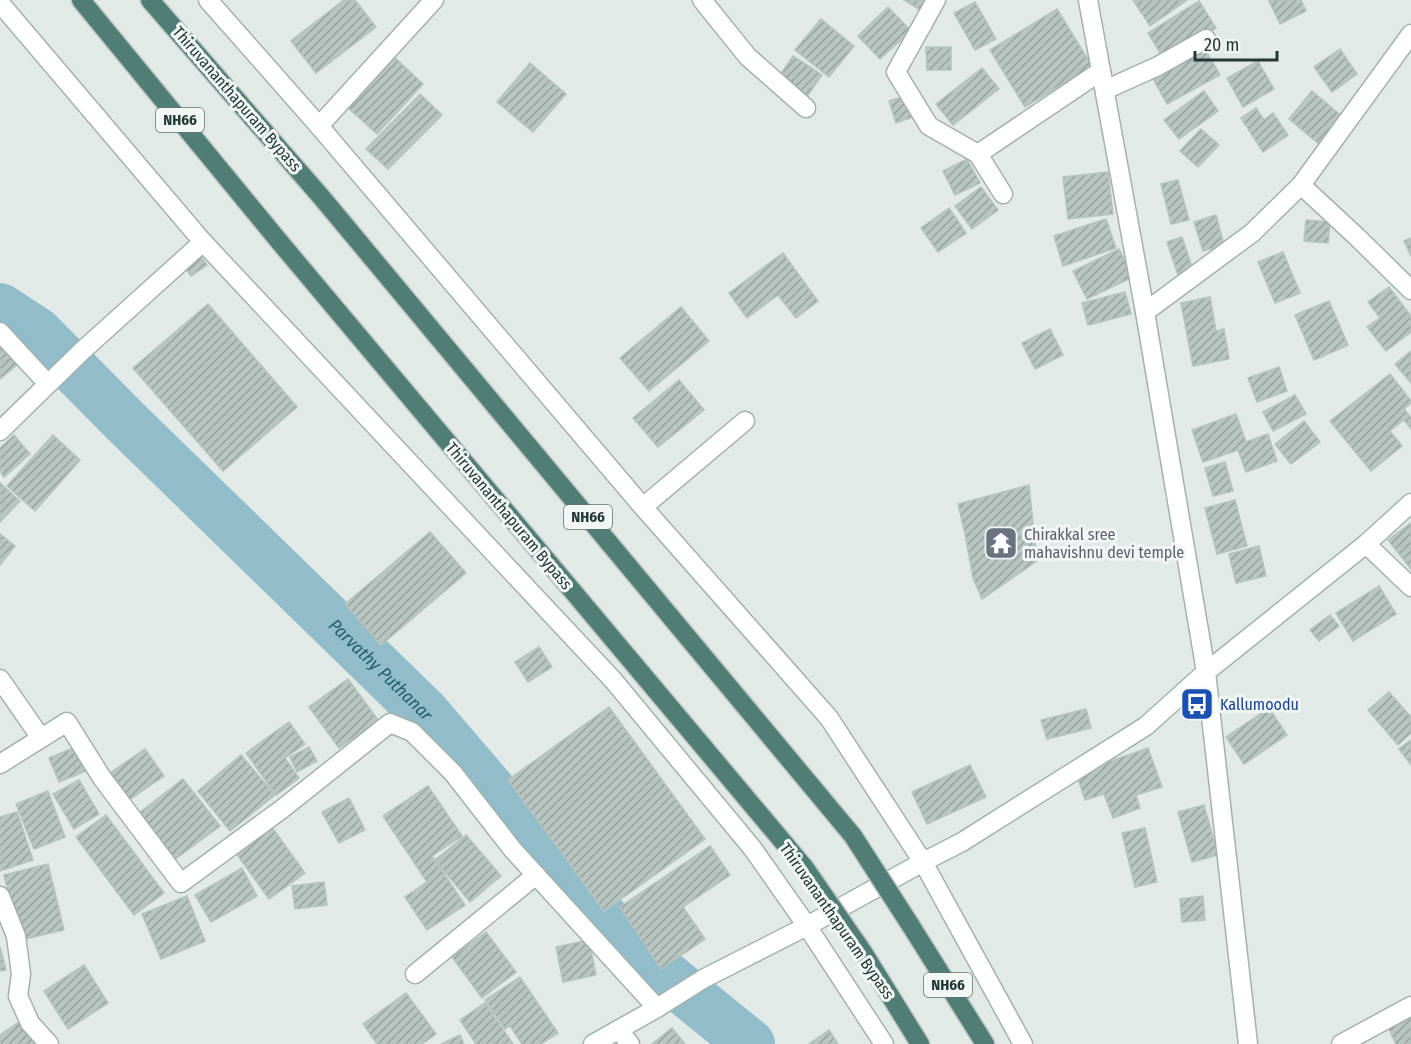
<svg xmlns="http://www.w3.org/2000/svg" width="1411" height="1044" viewBox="0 0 1411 1044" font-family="'Fira Sans Condensed',sans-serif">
	<defs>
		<pattern id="building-hatch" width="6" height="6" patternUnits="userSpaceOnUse" patternTransform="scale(1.5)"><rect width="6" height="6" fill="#b8c5c0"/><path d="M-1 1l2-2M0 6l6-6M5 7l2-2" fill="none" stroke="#95a19d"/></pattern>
	</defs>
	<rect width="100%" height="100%" fill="#e2eae7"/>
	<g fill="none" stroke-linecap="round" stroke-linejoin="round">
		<!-- river -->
		<path stroke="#91bcc9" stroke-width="50" id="s1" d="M0,308L38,333L125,421L425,713L497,797L570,884L640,955L750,1044"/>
	</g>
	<!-- building -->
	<g fill="url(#building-hatch)" stroke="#b5c3be" stroke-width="1.5">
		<polygon points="344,0 355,0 376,27 316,73 291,41"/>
		<polygon points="904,0 929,0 922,11"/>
		<polygon points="1133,0 1187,0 1150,26"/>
		<polygon points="1271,0 1301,0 1306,11 1280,24 1269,1"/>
		<polygon points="1199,1 1216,28 1165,61 1148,33"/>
		<polygon points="975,2 996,39 975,50 954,13"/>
		<polygon points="888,7 911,31 880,59 858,36"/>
		<polygon points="1057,9 1092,66 1025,107 990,50"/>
		<polygon points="821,19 854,46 829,77 795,50"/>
		<polygon points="926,47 951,47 951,70 927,70"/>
		<polygon points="1204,47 1220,75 1167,104 1151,75"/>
		<polygon points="1340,49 1357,74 1332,92 1314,67"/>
		<polygon points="392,55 423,84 377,134 346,106"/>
		<polygon points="793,56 822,75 808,95 780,75"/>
		<polygon points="1258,61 1274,89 1243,107 1227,78"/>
		<polygon points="530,63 566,94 533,132 497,102"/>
		<polygon points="982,68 999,89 953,125 936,104"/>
		<polygon points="1204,91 1218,111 1179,139 1164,120"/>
		<polygon points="1312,91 1343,117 1319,144 1289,119"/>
		<polygon points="420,94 442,115 388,169 366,149"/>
		<polygon points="909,95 916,116 896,123 889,101"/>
		<polygon points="1256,108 1264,120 1273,113 1288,135 1263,152 1241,118"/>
		<polygon points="1201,129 1219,145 1198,167 1180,151"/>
		<polygon points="967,159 980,183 955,195 943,171"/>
		<polygon points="1108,172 1113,214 1068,219 1063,177"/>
		<polygon points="1178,180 1189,220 1171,224 1161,184"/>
		<polygon points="981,187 998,210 972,229 955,206"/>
		<polygon points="949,208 966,233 938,252 921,228"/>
		<polygon points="1216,215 1224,245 1203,251 1194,222"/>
		<polygon points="1106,219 1116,248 1063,266 1054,236"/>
		<polygon points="1306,220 1330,222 1328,243 1304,241"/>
		<polygon points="1182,237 1193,270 1178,275 1167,242"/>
		<polygon points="1411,238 1411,256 1404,241"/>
		<polygon points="1119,249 1133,277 1087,299 1073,271"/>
		<polygon points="196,251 207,265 191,276 181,262"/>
		<polygon points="1283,252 1300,293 1275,303 1258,262"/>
		<polygon points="783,253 818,301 796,318 778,295 747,318 729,293"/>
		<polygon points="1389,287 1411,316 1411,332 1386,351 1367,327 1380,318 1368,302"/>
		<polygon points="1125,292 1131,314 1088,325 1082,303"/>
		<polygon points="1210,297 1216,331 1224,329 1229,359 1193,366 1181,303"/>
		<polygon points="1329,301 1348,345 1314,360 1295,315"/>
		<polygon points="208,304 297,407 223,471 133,368"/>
		<polygon points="681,307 709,341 649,391 620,358"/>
		<polygon points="1050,329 1063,355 1035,369 1022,343"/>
		<polygon points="0,344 18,364 0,379"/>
		<polygon points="1411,351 1411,383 1395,364"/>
		<polygon points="1279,367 1287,391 1257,402 1248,378"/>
		<polygon points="1390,374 1411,401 1411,403 1404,409 1411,418 1411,429 1404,420 1390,431 1402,446 1371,471 1330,421"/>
		<polygon points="679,380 704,410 658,447 633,418"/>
		<polygon points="1295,395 1306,414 1273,431 1263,412"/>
		<polygon points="1236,414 1246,442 1268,434 1277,461 1246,472 1238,450 1203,462 1192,430"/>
		<polygon points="1304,421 1320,442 1291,464 1275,444"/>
		<polygon points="14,435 30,454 4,477 0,471 0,448"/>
		<polygon points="53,435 80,460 35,511 7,486"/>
		<polygon points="1225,462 1233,491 1213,496 1205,468"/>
		<polygon points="0,483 20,501 0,522"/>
		<polygon points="1029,485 1037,561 982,599 973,578 965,534 958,504"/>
		<polygon points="1235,500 1247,546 1217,554 1205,508"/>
		<polygon points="1411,523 1411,569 1388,540"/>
		<polygon points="430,532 466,573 381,645 345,604"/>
		<polygon points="0,534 15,546 0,565"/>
		<polygon points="1259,546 1266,576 1236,583 1229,554"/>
		<polygon points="1379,586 1396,614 1353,641 1336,613"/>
		<polygon points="1330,615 1339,626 1319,641 1310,630"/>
		<polygon points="539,647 552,667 528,682 515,662"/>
		<polygon points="348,679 378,720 339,748 309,707"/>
		<polygon points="1389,692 1411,717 1411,733 1398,745 1368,710"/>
		<polygon points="609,707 705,839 604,911 508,780"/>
		<polygon points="1269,708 1287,735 1244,764 1226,737"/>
		<polygon points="1086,709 1091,728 1047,739 1041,720"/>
		<polygon points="289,722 305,744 285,758 299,778 276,795 246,753"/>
		<polygon points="1411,740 1411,765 1399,749"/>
		<polygon points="78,746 88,770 59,782 49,758"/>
		<polygon points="309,747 317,761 297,772 290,757"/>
		<polygon points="1148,748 1162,787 1136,795 1140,808 1113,818 1104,794 1085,800 1076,773"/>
		<polygon points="145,749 164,776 129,800 110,773"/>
		<polygon points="241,755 275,795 230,831 198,791"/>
		<polygon points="970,765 986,797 927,824 912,792"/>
		<polygon points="183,779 220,826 174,860 138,814"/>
		<polygon points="79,780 99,814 74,829 53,794"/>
		<polygon points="428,786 462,836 432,856 465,905 427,930 405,897 427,882 383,816"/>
		<polygon points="48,791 65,837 34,849 16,804"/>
		<polygon points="349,798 365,830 339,843 322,812"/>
		<polygon points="1204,805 1218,855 1192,862 1178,812"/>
		<polygon points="17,812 33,860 0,871 0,817"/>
		<polygon points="106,815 164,893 134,915 76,837"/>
		<polygon points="271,826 305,873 269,899 235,852"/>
		<polygon points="1145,828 1157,882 1135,887 1122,833"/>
		<polygon points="466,835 501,876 470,902 435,860"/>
		<polygon points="710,846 730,875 683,907 705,939 661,969 620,907"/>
		<polygon points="48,864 64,930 20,940 4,875"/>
		<polygon points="242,868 257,896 211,922 195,895"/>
		<polygon points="324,882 327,905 295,909 292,886"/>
		<polygon points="187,896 205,941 161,959 142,914"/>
		<polygon points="1203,896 1205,920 1182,922 1180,899"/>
		<polygon points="486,932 516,972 482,998 452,957"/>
		<polygon points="589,940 596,975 563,982 556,947"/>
		<polygon points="0,947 6,970 0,971"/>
		<polygon points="84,965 108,1003 68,1029 44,991"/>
		<polygon points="520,977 558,1033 541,1044 522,1044 510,1026 505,1029 485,1000"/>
		<polygon points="406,993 436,1034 422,1044 377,1044 363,1024"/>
		<polygon points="485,1003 513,1044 476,1044 460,1020"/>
		<polygon points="1411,1016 1411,1044 1396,1044 1388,1027"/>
		<polygon points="21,1021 37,1044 0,1044 0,1035"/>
		<polygon points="672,1028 685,1044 652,1044"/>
		<polygon points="829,1030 838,1044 809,1044"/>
		<polygon points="460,1035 464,1044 441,1044"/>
	</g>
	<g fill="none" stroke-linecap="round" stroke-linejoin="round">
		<defs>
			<g id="minor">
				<polyline points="702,0 748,57 806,108"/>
				<polyline points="936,0 896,72 929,126 978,154 1003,194"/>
				<polyline points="1088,0 1145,312 1206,672 1248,1044"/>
				<polyline points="1105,90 1158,66 1206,39"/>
				<polyline points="319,126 434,0"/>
				<polyline points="978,154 1101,71"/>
				<polyline points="1301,185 1357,237 1411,290"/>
				<polyline points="1145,312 1252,233 1301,185 1411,34"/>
				<polyline points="0,332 48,384"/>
				<polyline points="643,507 745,421"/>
				<polyline points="1366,544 1411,587"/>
				<polyline points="0,679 41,738"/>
				<polyline points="0,764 67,722 102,778 181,883 282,809 390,723 412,732 453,773 513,850 657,1008"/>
				<polyline points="0,896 16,936 21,974 18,996 30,1023 49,1044"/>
				<polyline points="415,974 536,875"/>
				<polyline points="619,1030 630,1044"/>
				<polyline points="1341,1044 1411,1006"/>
			</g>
			<g id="tertiary">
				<polyline points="208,0 319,126 643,507 829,718 923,862 1023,1044"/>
				<polyline points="0,3 203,242 613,680 753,849 807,926 884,1044"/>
				<polyline points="0,431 82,351 203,242"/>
			</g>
			<polyline id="secondary" points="593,1044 657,1008 703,979 807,926 923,862 962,842 1146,726 1206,672 1366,544 1411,503"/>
			<g id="trunk">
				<polyline points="81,0 278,240 805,868"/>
				<polyline points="150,0 323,199 853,836"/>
				<polyline points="911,926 985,1044"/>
				<polyline points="863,952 920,1044"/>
			</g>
		</defs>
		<!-- minor casing -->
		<use href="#minor" stroke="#a5b1ae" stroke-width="21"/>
		<!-- tertiary casing -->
		<use href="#tertiary" stroke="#a5b1ae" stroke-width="21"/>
		<!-- secondary casing -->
		<use href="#secondary" stroke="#a2b5af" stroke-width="21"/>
		<!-- trunk casing -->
		<use href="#trunk" stroke="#bdc4c2" stroke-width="21"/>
		<!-- minor -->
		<use href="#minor" stroke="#fff" stroke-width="18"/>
		<!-- tertiary -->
		<use href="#tertiary" stroke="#fff" stroke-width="18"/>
		<!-- secondary -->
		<use href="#secondary" stroke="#fff" stroke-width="18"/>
		<!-- trunk -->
		<use href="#trunk" stroke="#507e76" stroke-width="18"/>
		<defs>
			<g id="trunk-bridge">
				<polyline points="853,836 911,926"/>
				<polyline points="805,868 863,952"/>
			</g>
		</defs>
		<!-- trunk-bridge casing -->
		<use href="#trunk-bridge" stroke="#bdc4c2" stroke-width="21" stroke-linecap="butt"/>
		<!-- trunk-bridge -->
		<use href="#trunk-bridge" stroke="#507e76" stroke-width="18"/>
	</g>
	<!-- icons -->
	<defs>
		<symbol id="temple-square" viewBox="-11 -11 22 22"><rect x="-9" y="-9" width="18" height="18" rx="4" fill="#6b7280" stroke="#f2f7f5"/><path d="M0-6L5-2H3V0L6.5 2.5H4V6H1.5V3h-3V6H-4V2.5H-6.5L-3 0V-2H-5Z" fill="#fff"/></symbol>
		<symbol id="bus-square" viewBox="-11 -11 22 22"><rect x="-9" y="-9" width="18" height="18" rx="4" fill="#1a4fb4" stroke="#f2f7f5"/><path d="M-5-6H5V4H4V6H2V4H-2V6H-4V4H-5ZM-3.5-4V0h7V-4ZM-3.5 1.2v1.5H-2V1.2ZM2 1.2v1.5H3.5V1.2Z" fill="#fff"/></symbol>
	</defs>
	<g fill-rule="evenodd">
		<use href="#temple-square" x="982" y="524" width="38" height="38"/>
		<use href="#bus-square" x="1178" y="685" width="38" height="38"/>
	</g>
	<g text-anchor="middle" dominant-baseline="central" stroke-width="6" stroke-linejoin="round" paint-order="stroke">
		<!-- shield labels -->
		<g fill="#f2f7f5" stroke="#62726f" stroke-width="1.5">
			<rect x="156" y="108" width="48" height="24" rx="4.5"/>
			<rect x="564" y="505" width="48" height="24" rx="4.5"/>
			<rect x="924" y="973" width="48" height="24" rx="4.5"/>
		</g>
		<g font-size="15" font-weight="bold" fill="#243935">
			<text x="180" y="120">NH66</text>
			<text x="588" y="517">NH66</text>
			<text x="948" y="985">NH66</text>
		</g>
		<!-- street labels -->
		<g font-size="16" fill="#243935" stroke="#f2f7f5">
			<text transform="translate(237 99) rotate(49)">Thiruvananthapuram Bypass</text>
			<text transform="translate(509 516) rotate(50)">Thiruvananthapuram Bypass</text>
			<text transform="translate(837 921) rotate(55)">Thiruvananthapuram Bypass</text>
		</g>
		<!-- worship labels -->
		<g font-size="16" fill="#5b616d" stroke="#f2f7f5" text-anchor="start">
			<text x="1024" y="534">Chirakkal sree<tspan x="1024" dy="18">mahavishnu devi temple</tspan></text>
		</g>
		<!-- transit labels -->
		<g font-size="16" fill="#164399" stroke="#f2f7f5" text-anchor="start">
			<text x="1220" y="704">Kallumoodu</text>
		</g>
		<!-- water labels -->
		<g font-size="18" font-style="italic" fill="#265d6d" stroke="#f2f7f5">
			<text stroke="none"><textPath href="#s1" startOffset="526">Parvathy Puthanar</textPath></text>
		</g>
	</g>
	<!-- scale -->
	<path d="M1195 51v9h82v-9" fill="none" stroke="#243935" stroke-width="3"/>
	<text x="1204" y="51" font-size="18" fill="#243935" stroke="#f2f7f5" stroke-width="4.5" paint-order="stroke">20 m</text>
</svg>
